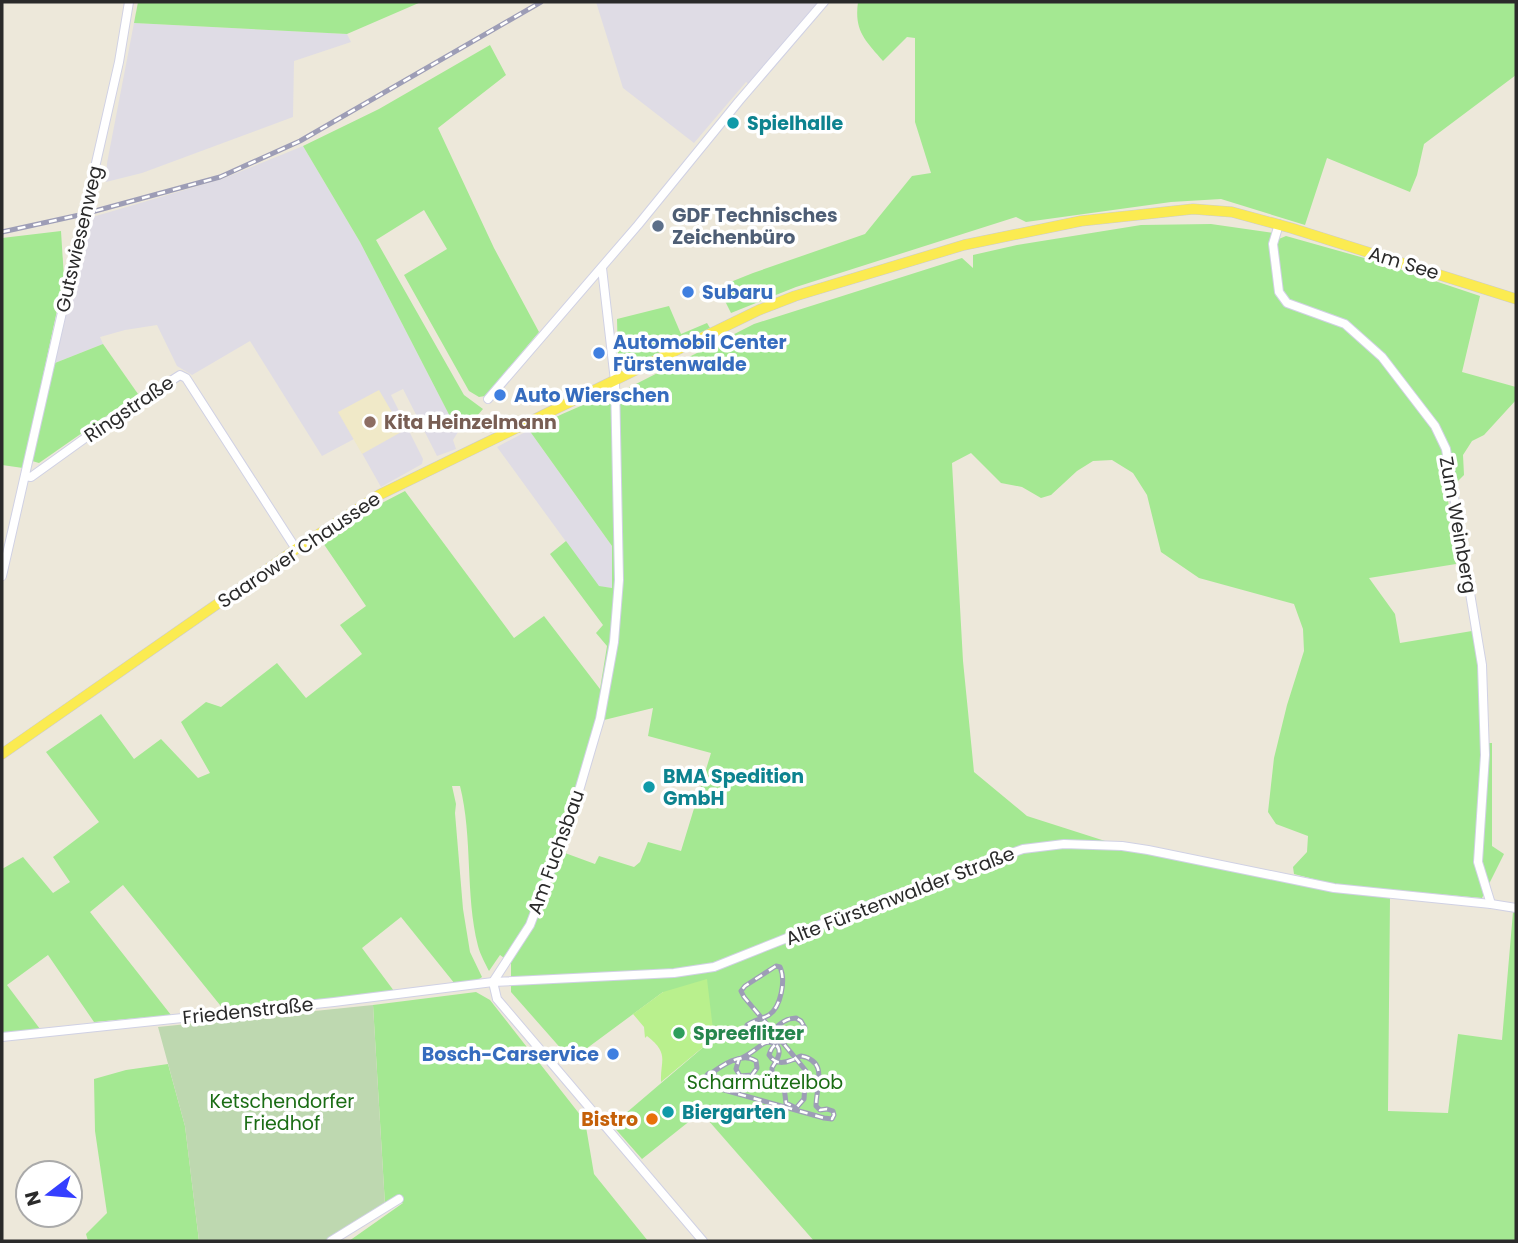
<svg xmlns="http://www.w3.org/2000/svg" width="1518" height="1243" viewBox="0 0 1518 1243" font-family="Poppins,sans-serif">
	<rect width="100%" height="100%" fill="#ede8da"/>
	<!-- industrial -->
	<g fill="#dfdce5">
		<polygon points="596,2 819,2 749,84 746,82 694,143 623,88"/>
		<polygon points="134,23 347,34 351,42 294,61 293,117 142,173 106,182 107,163"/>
		<polygon points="303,146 360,242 458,432 453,440 456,449 437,456 403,389 391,395 423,459 422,464 381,487 354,439 322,456 250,341 192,375 177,366 157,325 125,330 100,337 103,344 55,363 89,218 222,179"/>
		<polygon points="529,430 612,546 612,588 599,587 497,447"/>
	</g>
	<!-- education -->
	<polygon fill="#f0e9c8" points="379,390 403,431 362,454 338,412"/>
	<!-- green -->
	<g fill="#a4e892" fill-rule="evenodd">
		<polygon points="138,2 421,2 347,34 134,23"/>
		<path d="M858,2H1516V75L1424,144L1417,175L1410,192L1327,158L1305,225L1221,199L1171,202L1026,222L1016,217L796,287L731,313L718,287L753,273L865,234L912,176L931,173L915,122V38L907,37L883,61C865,40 854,31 858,2Z"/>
		<polygon points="490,45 506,75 438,128 494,248 539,332 485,396 479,397 469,391 404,275 447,249 424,210 376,240 464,395 483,409 464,431 458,432 360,242 303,146 379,109"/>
		<path d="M1211,224L1273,233L1274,241L1286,236L1375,261L1480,296L1462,372L1516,387V400L1484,435L1472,441L1463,455L1464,475L1447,492L1456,564L1369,578L1395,614L1400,643L1472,631L1480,678L1483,743H1492V846L1504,854L1482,898L1337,885L1294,874L1293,867L1307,852L1308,836L1276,824L1268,812L1274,758L1287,705L1304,651L1303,629L1294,604L1199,578L1161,552L1147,495L1133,473L1112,460L1093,461L1077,471L1051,495L1041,498L1022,487L1001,483L971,453L952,463L963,661L974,772L1027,816L1127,848L1390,897L1388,1111L1448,1113L1458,1034L1502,1040L1513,912L1516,913V1241H814L701,1112L642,1159L612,1125L714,1038L663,992L571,1060L511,992V963L500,955L489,971C485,963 480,954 478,946C465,894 473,838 460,786H452L456,804L455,813L463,909L470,952L482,977L478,980L455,984L401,917L362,948L394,991L224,1010L123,885L90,912L171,1015L94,1022L48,955L7,985L40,1029L2,1033V869L23,857L53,893L70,882L53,857L99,822L46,752L101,714L134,759L161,739L198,778L210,773L181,722L206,702L221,707L277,663L306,698L362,654L340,625L366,606L321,540L353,518L405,491L514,638L544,616L600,689L607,646L596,633L603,625L550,554L566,541L599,586L612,588V546L529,430C558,417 589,398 621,396L630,387L754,324L962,258L973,268V255L1017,245L1141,225ZM653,708L648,736L711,753L681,851L648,842L640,862L634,867L599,856L595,864L565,853L604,720Z"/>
		<polygon points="61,231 64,278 23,468 2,465 2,238"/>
		<polygon points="669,306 681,334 707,323 710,328 629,368 621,365 618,357 617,319"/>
		<polygon points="103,344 138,394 39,463 32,461 55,363"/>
		<polygon points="476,992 490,1000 585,1121 594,1174 648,1241 349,1241 403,1203 385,1205 373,1005"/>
		<polygon points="168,1064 185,1126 199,1241 88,1241 86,1234 107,1213 95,1131 94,1079 126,1070"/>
	</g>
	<!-- cemetery -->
	<polygon fill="#bed8b0" points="373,1005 385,1205 324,1241 199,1241 185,1126 158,1027"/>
	<!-- pitch -->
	<path fill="#b9f08d" d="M707,979L714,1038L661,1082C660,1060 670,1054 647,1036L645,1038L644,1027L633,1014L663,992Z"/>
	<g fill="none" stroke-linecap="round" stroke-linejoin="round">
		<defs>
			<g id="minor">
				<polyline points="1279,224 1273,244 1279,292 1287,303 1345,324 1382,357 1435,426 1446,449 1482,665 1485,755 1478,862 1491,904"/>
				<polyline points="602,268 615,381 619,580 614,642 600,719 573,811 530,925 493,982 497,999 703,1241"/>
				<polyline points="488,399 638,225 739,101 824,2"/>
				<polyline points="25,476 31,477 113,418 180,375 186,378 296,549"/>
				<polyline points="2,576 119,62 129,2"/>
				<polyline points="2,1037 334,1002 493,982 674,973 714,967 880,901 1023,849 1064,844 1122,846 1148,850 1334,888 1491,904 1516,908"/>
				<polyline points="331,1241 399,1199"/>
			</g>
			<polyline id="major" points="2,754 299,547 379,495 759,310 795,296 964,245 1081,221 1193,209 1232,212 1291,228 1516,299"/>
		</defs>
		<!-- minor casing -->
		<use href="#minor" stroke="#d0d1e4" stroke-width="10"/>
		<!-- major casing -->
		<use href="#major" stroke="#ccc" stroke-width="11"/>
		<!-- minor -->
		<use href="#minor" stroke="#fff" stroke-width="8"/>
		<!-- major -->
		<use href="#major" stroke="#fbeb51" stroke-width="10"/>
		<defs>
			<g id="rail">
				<polyline points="2,232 84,214 220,177 300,141 541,2"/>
				<path d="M692,1081L824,1118L832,1119L834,1115L833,1111L827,1109L820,1110L816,1106C816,1087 829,1061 801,1056C790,1061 777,1068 769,1055C776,1032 795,1047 805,1028L801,1021L796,1018C776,1018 769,1044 750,1040C745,1035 745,1031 747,1025C754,1020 762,1019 769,1015C781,1007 786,980 780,967L776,966L745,986L741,991L744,997C765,1022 786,1046 806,1071L804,1099L796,1108L786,1103L784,1087L772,1079V1068C774,1064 779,1058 779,1053C780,1044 770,1040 763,1044C755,1049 750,1055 739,1059L736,1069L740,1076L752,1075L757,1068L756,1061C742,1051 721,1066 709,1075V1080L714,1081L716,1079L714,1074L709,1073L707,1075"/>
			</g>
		</defs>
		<!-- rail casing -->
		<use href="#rail" stroke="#9d9db6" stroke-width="5"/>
		<!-- rail -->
		<use href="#rail" stroke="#fff" stroke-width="2.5" stroke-dasharray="8" stroke-linecap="butt"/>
	</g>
	<!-- markers -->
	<g fill="#0f9aa8" stroke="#fff" stroke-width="2.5">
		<circle cx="733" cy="123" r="7"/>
		<circle cx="649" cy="787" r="7"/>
		<circle cx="668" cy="1112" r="7"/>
	</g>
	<circle fill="#5c6f8a" stroke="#fff" stroke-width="2.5" cx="658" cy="226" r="7"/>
	<g fill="#3f7fe0" stroke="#fff" stroke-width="2.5">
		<circle cx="688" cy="292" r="7"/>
		<circle cx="599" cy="353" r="7"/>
		<circle cx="500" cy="395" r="7"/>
		<circle cx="613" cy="1054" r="7"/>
	</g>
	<circle fill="#8d6e63" stroke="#fff" stroke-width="2.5" cx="370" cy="422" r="7"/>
	<circle fill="#2e9e5b" stroke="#fff" stroke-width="2.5" cx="679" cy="1033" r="7"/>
	<circle fill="#e8710a" stroke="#fff" stroke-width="2.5" cx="652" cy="1119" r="7"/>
	<g text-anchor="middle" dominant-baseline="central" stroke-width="7" stroke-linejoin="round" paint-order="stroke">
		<!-- culture labels -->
		<g font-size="19" font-weight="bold" fill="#0d838f" stroke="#fff" text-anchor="start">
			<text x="747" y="123">Spielhalle</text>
			<text x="663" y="776">BMA Spedition<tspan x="663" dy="22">GmbH</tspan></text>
			<text x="682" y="1112">Biergarten</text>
		</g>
		<!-- service labels -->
		<g font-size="19" font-weight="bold" fill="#4e5e75" stroke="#fff" text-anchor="start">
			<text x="672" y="215">GDF Technisches<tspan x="672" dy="22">Zeichenbüro</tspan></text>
		</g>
		<!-- street labels -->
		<g font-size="19" fill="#2a2a2a" stroke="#fff">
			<text transform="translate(79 239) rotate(-77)">Gutswiesenweg</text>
			<text transform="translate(1404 263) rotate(17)">Am See</text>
			<text transform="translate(129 409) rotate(-34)">Ringstraße</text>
			<text transform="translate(1458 525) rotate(80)">Zum Weinberg</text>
			<text transform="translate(299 550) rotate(-34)">Saarower Chaussee</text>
			<text transform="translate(556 852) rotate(-70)">Am Fuchsbau</text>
			<text transform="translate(900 896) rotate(-21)">Alte Fürstenwalder Straße</text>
			<text transform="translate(248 1011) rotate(-6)">Friedenstraße</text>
		</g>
		<!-- shop labels -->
		<g font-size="19" font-weight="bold" fill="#366cbe" stroke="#fff" text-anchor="start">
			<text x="702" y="292">Subaru</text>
			<text x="613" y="342">Automobil Center<tspan x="613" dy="22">Fürstenwalde</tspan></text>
			<text x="514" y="395">Auto Wierschen</text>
			<text x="599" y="1054" text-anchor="end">Bosch-Carservice</text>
		</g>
		<!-- education labels -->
		<g font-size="19" font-weight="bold" fill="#785e54" stroke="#fff" text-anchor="start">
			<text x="384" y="422">Kita Heinzelmann</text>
		</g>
		<!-- leisure labels -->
		<g font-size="19" font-weight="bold" fill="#27864d" stroke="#fff" text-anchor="start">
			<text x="693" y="1033">Spreeflitzer</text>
		</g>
		<!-- park labels -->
		<g font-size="19" fill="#1a6c14" stroke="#fff">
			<text x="765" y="1082">Scharmützelbob</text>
			<text x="282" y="1101">Ketschendorfer<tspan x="282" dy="22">Friedhof</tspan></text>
		</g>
		<!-- food labels -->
		<g font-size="19" font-weight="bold" fill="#c56008" stroke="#fff" text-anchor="end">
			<text x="638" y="1119">Bistro</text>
		</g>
	</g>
	<!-- border -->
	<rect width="1518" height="1243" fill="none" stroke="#2a2a2a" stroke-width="7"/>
	<!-- north arrow -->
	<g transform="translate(49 1194) rotate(254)"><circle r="33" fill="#ffffff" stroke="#aaaaaa" stroke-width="2"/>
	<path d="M0-5L12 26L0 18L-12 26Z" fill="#353fff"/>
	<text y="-10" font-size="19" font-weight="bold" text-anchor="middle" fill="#2a2a2a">N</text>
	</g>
</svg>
